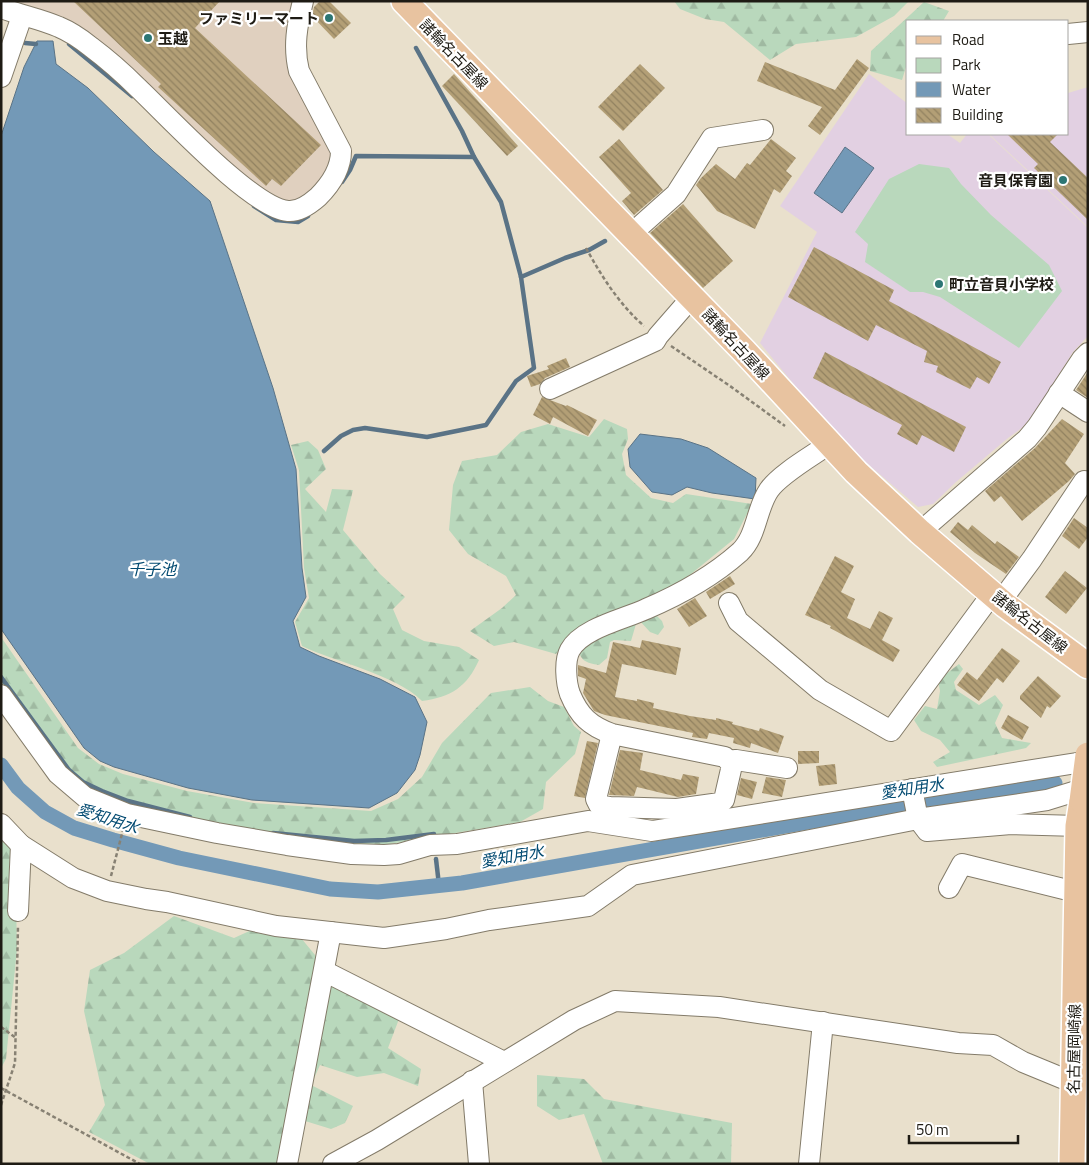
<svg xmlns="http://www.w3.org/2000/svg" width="1089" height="1165" viewBox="0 0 1089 1165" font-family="'Titillium Web','Noto Sans JP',sans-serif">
	<defs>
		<pattern id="forest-firs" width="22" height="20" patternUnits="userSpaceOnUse" patternTransform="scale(1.25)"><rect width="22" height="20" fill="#b9d8bc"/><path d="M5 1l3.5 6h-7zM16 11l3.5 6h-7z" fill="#9fb9a1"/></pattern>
		<pattern id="building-back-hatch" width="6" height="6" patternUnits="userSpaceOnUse" patternTransform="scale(1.25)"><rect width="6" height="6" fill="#b39f76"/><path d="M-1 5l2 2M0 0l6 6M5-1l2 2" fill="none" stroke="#918160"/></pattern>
	</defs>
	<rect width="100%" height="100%" fill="#e9e0cc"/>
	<!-- commercial -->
	<polygon fill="#e0d0bf" points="2,1 298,1 293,29 333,147 333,170 294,207 275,204 50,14 44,11 26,9"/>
	<!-- education -->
	<g fill="#e2d0e2">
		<polygon points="869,74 908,104 908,134 947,134 960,143 967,134 988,134 1088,228 1088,336 1073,352 1035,412 1023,427 1008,438 956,482 933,504 918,507 856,454 811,405 760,343 817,232 780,206"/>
		<polygon points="1088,87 1088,227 989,134 1068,134 1068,93"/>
	</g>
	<!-- green -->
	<polygon fill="#b9d8bc" points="919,164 949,168 961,184 991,215 1049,265 1062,291 1019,348 940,297 923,292 910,292 865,262 868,244 855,232 889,179"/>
	<!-- forest -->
	<g fill="url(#forest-firs)">
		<polygon points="674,1 909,1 894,16 856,37 796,44 770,60 724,22 705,19 680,9"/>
		<polygon points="924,2 949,11 943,21 908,21 906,67 902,80 870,71 871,51"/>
		<polygon points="604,419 627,429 628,439 622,454 626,475 651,498 673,503 686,494 752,504 734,539 691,574 642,606 574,633 556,654 514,642 494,646 470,631 502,608 516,595 506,576 468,554 449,530 453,485 462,461 497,455 521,432 548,424 589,437"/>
		<path d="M308,441L318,450L326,469L305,489L326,512L332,489L353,490L343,530L380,574L405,597L393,609L402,630L424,641L459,647L479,660C467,687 451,697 422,701C397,675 335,662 302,646L295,622L309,598L304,568L299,470L291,445Z"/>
		<path d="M659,608L656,615L662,621L664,627L658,635L650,632L639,620L636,624L631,641L614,640L610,642L607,658L599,665C586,663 580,661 578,647L590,636L614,629L638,616Z"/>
		<polygon points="1,637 78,748 99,764 123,774 187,791 254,803 371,811 398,799 422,777 442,743 491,693 530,687 548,701 564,707 574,726 581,732 575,754 546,782 543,809 520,822 372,847 276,839 110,803 81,787 1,689"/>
		<polygon points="959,664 963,669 954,682 956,690 979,705 995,695 1003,705 995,723 1002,738 1031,743 1026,748 937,767 933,762 950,752 940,740 921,731 914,720 925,706 937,709 940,691 938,680"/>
		<polygon points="6,837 15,849 17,949 6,1059 1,1068 1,840"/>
		<polygon points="174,916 234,938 258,927 301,938 320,961 399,1019 388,1048 421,1069 418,1086 384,1073 357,1077 320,1065 311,1085 353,1106 345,1123 331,1129 289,1116 278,1164 150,1164 89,1132 105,1105 84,1011 90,970 124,953"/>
		<polygon points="537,1075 584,1079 604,1099 732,1123 731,1164 603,1164 584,1114 559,1120 537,1106"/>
	</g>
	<!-- water -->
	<g fill="#7399b7" stroke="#5a7386">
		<polygon points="37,41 53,41 56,64 88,88 154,152 210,201 273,388 296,469 302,568 306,597 293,621 300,647 319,656 380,679 415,697 427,722 420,755 415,770 397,793 369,808 252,800 188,788 114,767 100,761 84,748 1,629 1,136 24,67"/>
		<polygon points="845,147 874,168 842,213 814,193"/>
		<polygon points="640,434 681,439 708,448 756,478 755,499 712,493 687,487 672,495 652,492 630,467 628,449"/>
	</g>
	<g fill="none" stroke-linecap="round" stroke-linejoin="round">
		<!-- stream -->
		<g stroke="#5a7386" stroke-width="4.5">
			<polyline points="25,43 36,44"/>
			<polyline points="69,44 132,96"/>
			<polyline points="342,182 350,170 356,156 474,157"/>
			<polyline points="254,206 276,220 298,222 308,216"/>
			<polyline points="521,277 565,258 589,250 605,241"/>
			<polyline points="324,451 341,436 353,430 365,428 427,437 486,425 516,381 534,368 521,277 501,202 474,157 462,131 416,48"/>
			<polyline points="1,677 69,770 83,782 102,791 128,801 190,817"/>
			<polyline points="273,833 354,841 386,840 434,834"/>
			<polyline points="436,859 439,885"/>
		</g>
		<!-- canal -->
		<polyline stroke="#7399b7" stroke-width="15" points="1,765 18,788 45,812 74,828 113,840 179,858 330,889 378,892 462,883 819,820 1055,783"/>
	</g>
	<!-- building -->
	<g fill="url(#building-back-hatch)">
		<polygon points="73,1 220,1 195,28 321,145 281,186 272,179 266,186 158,87 161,84"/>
		<polygon points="320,1 329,1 351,23 334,39 312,16 314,7"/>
		<polygon points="857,59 869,68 820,135 808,126 822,107 757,81 765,62 835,90"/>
		<polygon points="640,64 665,88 623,131 598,107"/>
		<polygon points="454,74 518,146 507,156 442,86"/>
		<polygon points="1007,134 1058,134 1050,142 1088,178 1088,220 1034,168 1038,164"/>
		<polygon points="619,139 663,190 634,215 622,201 631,193 599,157"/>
		<polygon points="771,139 796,158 786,171 792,176 780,193 774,189 755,229 717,211 696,185 701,178 716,164 735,179 747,163 750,165"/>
		<polygon points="683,204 733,261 703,288 650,233"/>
		<polygon points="814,247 894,290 889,301 1001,362 989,384 977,377 970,389 936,372 938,366 924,362 927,351 876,325 868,341 788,297"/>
		<polygon points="825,352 966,427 954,452 922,435 917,445 897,434 902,425 813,378"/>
		<polygon points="566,358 570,367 545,378 540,384 531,387 527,376 549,369 547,366"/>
		<polygon points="1088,372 1088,398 1076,390"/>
		<polygon points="542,397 566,406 567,405 597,420 588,436 553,417 550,424 533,415"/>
		<polygon points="1062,419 1084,434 1065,463 1075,474 1069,481 1022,521 1001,496 994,502 985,491 1035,448"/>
		<polygon points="1074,518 1088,528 1088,537 1079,549 1062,536"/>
		<polygon points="958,522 968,530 972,525 995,544 997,541 1019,557 1006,574 975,553 950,532"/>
		<polygon points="835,556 854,566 841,592 855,599 847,618 870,629 879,611 893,618 882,640 900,650 893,662 830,628 831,626 805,615"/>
		<polygon points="1065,571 1087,588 1066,614 1045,597"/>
		<polygon points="730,576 735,584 710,599 706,592"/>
		<polygon points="695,598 707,616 689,627 677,609"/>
		<polygon points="642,640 681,648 676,675 622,664 615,697 637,701 637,699 654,703 653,708 690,716 716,720 716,718 733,722 732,724 759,731 760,728 784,736 778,753 751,743 750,748 733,743 734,738 709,733 707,739 692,737 693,733 605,715 594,711 583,693 586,679 578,676 578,665 606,673 613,642 640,648"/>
		<polygon points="1002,648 1020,661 1003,683 997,678 979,701 957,685 967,672 977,680"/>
		<polygon points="1038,676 1061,696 1050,708 1047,706 1041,718 1020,699 1020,696"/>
		<polygon points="1008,715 1029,727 1022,740 1001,728"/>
		<polygon points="587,741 598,743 585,798 574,796"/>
		<polygon points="620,750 643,753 640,770 681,780 683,774 699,777 696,794 678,797 637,787 634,796 609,795"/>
		<polygon points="798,751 819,751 819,763 798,764"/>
		<polygon points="835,764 837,784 819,786 816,766"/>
		<polygon points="766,777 786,780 782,797 762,793"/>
		<polygon points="741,778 757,782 752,799 737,795"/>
	</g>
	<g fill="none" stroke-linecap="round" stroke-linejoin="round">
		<defs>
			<g id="minor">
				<path d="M1,8C20,15 41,19 59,27C71,32 81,39 91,47C107,59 123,73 137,87C166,114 252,208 288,211C299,212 310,204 318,197C331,184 341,169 341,151L299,71C293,47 297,25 303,1"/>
				<polyline points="1068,34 1088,32"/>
				<polyline points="1,77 22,16"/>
				<polyline points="630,235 676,194 712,138 763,130"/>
				<polyline points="550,389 655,341 658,336 692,297"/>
				<polyline points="1059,393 1088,412"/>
				<polyline points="920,532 1027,439 1037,427 1082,359 1088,353"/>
				<polyline points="1001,601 1032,559 1084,481 1088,484"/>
				<polyline points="729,603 738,621 820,690 891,731 992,594"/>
				<polyline points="1,695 58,774 85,797 127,814 217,833 287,845 352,854 384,855 399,854 430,845 457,844 588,821 652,831 1083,762 1088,766"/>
				<path d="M612,734L596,799L599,805L610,807L677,809L720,803L724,800L732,765L725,757L612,734C590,726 579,716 570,694C566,683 564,661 570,650C582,628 625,619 646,609C679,595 713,576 740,552C757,536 756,509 769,490C780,474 812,456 829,444"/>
				<polyline points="729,761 736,760 787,768"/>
				<polyline points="912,789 918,819 1047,800 1086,788 1088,785"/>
				<polyline points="1,824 21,845"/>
				<polyline points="949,888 962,864 1088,895"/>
				<polyline points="18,911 21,845 73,878 107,891 146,899 167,902 276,926 384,938 446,929 489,920 588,906 632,875 918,819 927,831 1011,824 1078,826"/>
				<polyline points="324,971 504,1062"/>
				<polyline points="472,1081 479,1164"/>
				<polyline points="287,1164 331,932"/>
				<polyline points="333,1164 377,1140 574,1020 615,1001 719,1007 958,1043 993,1045 1023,1062 1074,1083"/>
				<polyline points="809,1164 823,1022"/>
			</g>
			<g id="major">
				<polyline points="404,1 744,351 856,472 920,532 1005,605 1088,666"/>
				<polyline points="1072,1164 1078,826 1082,801"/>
			</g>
		</defs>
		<!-- minor casing -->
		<use href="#minor" stroke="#837b69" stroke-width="22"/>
		<!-- major casing -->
		<use href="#major" stroke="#fff" stroke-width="28"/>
		<!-- path -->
		<g stroke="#878173" stroke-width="2.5" stroke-dasharray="4 2.5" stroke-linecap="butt">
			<path d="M586,248C602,277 619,304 644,326"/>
			<polyline points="671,346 730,386 785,426"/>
			<polyline points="111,876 123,830"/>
			<polyline points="1,1027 16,1038"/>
			<polyline points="1,1088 140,1164"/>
			<polyline points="1,1105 15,1063 18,926"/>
		</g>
		<!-- minor -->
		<use href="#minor" stroke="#fff" stroke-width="20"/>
		<!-- major -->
		<use href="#major" stroke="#e8c3a0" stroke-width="25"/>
		<defs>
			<polyline id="major-bridge" points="1082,801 1088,755"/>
		</defs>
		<!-- major-bridge casing -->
		<use href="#major-bridge" stroke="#fff" stroke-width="28" stroke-linecap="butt"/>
		<!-- major-bridge -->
		<use href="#major-bridge" stroke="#e8c3a0" stroke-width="25"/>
	</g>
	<!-- markers -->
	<g fill="#2c7674" stroke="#fff" stroke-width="2">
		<circle cx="329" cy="18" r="5"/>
		<circle cx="148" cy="38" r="5"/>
		<circle cx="1063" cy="180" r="5"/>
		<circle cx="939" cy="284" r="5"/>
	</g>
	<g text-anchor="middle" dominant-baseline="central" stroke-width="4.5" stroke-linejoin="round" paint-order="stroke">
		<!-- poi labels -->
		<g font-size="15" font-weight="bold" fill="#1e1b14" stroke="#fff" text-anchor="end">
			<text x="319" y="18">ファミリーマート</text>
			<text x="158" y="38" text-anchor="start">玉越</text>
			<text x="1053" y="180">音貝保育園</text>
			<text x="949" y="284" text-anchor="start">町立音貝小学校</text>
		</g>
		<!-- street labels -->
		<g font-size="15" fill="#1e1b14" stroke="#fff">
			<text transform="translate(454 54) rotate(46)">諸輪名古屋線</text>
			<text transform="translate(736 344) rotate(47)">諸輪名古屋線</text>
			<text transform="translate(1030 622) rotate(38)">諸輪名古屋線</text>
			<text transform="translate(1074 1049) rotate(-89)">名古屋岡崎線</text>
		</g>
		<!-- water labels -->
		<g font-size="16" font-style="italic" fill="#024a71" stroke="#fff">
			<text x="152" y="569">千子池</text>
			<text transform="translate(912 788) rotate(-9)">愛知用水</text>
			<text transform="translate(108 818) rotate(18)">愛知用水</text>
			<text transform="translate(512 856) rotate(-10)">愛知用水</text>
		</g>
	</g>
	<!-- border -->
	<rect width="1089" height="1165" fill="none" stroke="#1e1b14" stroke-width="5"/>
	<!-- legend -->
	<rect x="906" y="20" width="162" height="115" fill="#ffffff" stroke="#a5a4a1"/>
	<rect x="916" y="36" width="25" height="8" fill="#e8c3a0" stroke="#a5a4a1"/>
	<text x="952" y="45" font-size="15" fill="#1e1b14">Road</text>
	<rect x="916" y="58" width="25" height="15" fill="#b9d8bc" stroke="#a5a4a1"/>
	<text x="952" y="70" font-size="15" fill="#1e1b14">Park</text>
	<rect x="916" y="82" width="25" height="15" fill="#7399b7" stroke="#a5a4a1"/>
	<text x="952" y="95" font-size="15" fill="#1e1b14">Water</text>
	<rect x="916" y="108" width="25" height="15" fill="url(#building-back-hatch)" stroke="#a5a4a1"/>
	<text x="952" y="120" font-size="15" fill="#1e1b14">Building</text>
	<!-- scale -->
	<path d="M909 1135v8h109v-8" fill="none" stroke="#1e1b14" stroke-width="2.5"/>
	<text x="916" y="1135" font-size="15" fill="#1e1b14" stroke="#ffffff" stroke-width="4" paint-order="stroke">50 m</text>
</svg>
